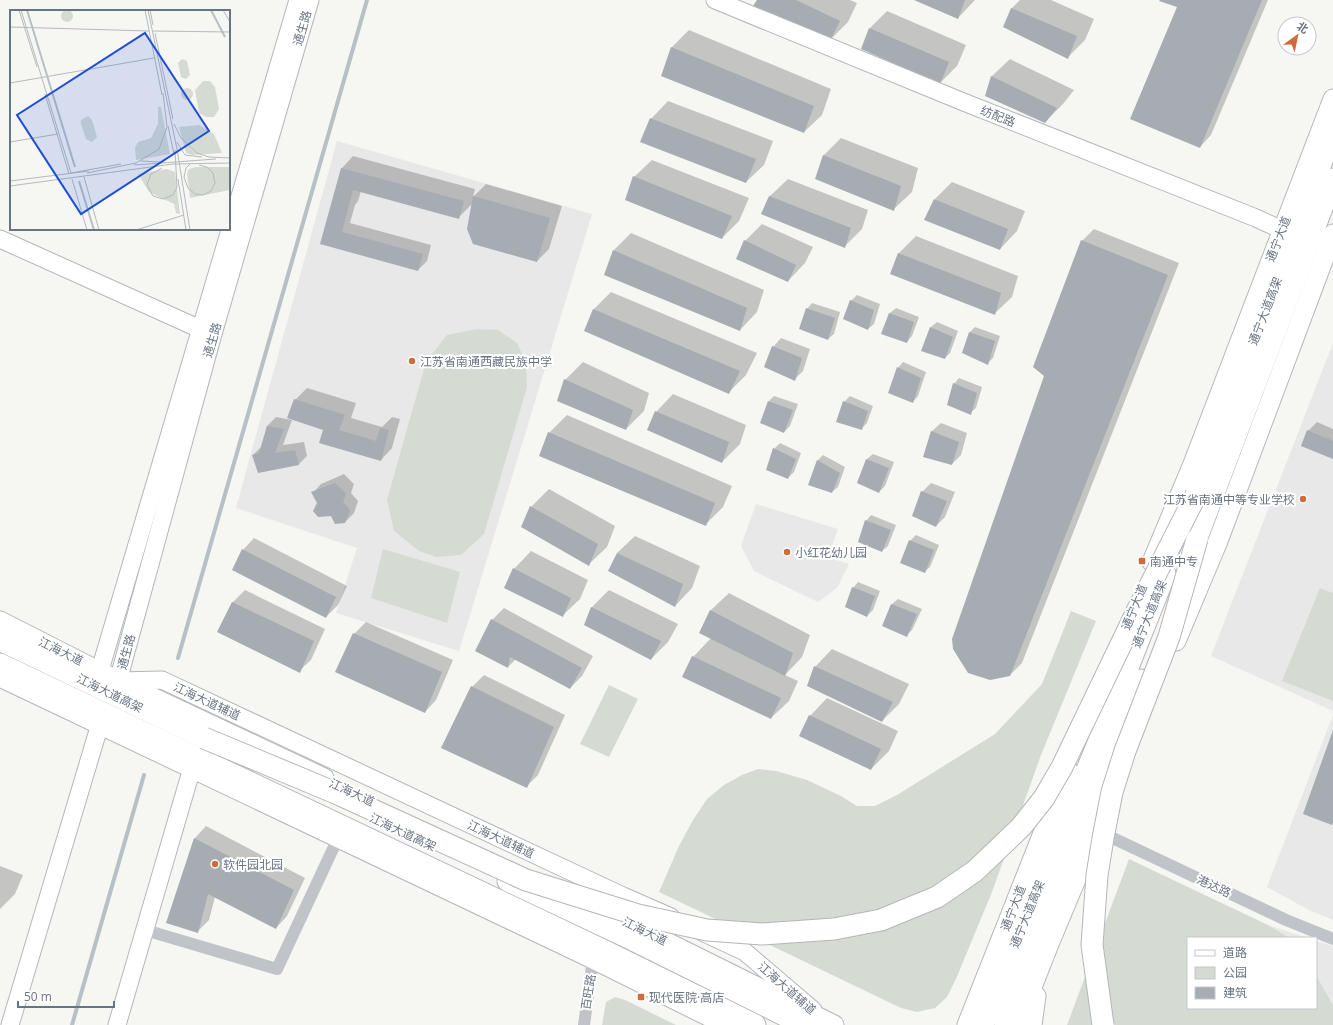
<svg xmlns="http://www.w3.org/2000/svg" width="1333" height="1025" viewBox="0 0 1333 1025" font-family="'Open Sans','Noto Sans SC',sans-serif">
	<rect width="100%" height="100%" fill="#f6f6f3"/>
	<!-- built -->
	<g fill="#e7e8e7">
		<polygon points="337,141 592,214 459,651 336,613 357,548 236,508"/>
		<polygon points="1333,343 1333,711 1211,656"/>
		<polygon points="756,504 838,529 828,557 849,564 837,588 818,602 754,571 741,546"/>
		<polygon points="1333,715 1333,920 1309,910 1267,887"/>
		<polygon points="1268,925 1308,938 1288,938 1285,935"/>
		<polygon points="1316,941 1333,946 1333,1005 1316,975"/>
	</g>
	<!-- green -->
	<g fill="#d5dbd3">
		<polygon points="477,329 498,330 517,343 526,362 527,387 484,534 461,555 436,557 419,551 394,531 387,500 426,362 447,335"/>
		<polygon points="383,549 460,572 447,623 371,598"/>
		<polygon points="1320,588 1333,593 1333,701 1282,681"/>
		<polygon points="1071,611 1096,621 1041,755 992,892 956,979 947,997 935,1008 917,1012 901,1008 659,892 679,846 693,820 707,799 724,785 742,775 758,769 776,771 807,780 841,796 857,806 875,806 897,795 995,734 1042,684"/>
		<polygon points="609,685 638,699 609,757 580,744"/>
		<polygon points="1129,859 1268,925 1285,935 1288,938 1188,938 1188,1008 1316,1008 1316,975 1333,1005 1333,1025 1067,1025"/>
		<polygon points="615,997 625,1000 676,1025 602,1025 606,1002"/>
	</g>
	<!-- shadow -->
	<g fill="#0003">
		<polygon points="758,0 850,0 857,3 848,22 830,40"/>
		<polygon points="917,0 975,0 958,18"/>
		<polygon points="1020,0 1051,0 1094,19 1085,40 1068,57 1005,27 1012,8"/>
		<polygon points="1161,0 1268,0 1211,135 1200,147 1178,7"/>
		<polygon points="887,11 966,45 957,66 940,83 862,48 870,28"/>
		<polygon points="689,30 831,89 822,115 804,132 662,76 672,47"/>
		<polygon points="1010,59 1074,90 1063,104 1045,122 986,96 992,76"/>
		<polygon points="668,101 773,141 764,165 746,182 651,119"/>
		<polygon points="841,138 918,168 912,192 894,209 816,178 824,155"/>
		<polygon points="353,156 475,189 473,197 486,184 562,206 549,249 537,261 472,204 459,217 361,191 358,201 355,205 350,223 431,245 427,261 418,270 321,243 342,168"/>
		<polygon points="652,160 749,198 739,221 722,238 634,177"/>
		<polygon points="788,179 868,210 862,229 845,246 762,214 770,196"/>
		<polygon points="952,182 1025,211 1017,231 1000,249 935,199"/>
		<polygon points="762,224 813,247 805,263 788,281 745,241"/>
		<polygon points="1094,229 1179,263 1022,663 1010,675 1045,375 1082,241"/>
		<polygon points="631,233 764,290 757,312 740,330 606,274 614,250"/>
		<polygon points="916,236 1018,276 1012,297 994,314 892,274 899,253"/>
		<polygon points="611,292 757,353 746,375 728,393 585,330 594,309"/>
		<polygon points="857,295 880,304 874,324 868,329 851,301"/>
		<polygon points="812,303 840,312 834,334 828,339 807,309"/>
		<polygon points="896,308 919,317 912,336 907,342 882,333 890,313"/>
		<polygon points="937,322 958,331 950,353 945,358 923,350 931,327"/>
		<polygon points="975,327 1000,336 993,358 988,363 969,333"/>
		<polygon points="781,338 810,349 803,371 794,380 773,347"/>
		<polygon points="583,362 649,393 644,411 626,429 565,380"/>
		<polygon points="903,362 926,372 918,396 913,402 898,368"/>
		<polygon points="959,378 982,387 976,408 970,413 954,384"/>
		<polygon points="307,388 356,403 351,418 382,427 392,417 400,419 392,448 381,460 324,429 295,400"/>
		<polygon points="673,394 746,425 740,444 722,462 656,412"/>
		<polygon points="774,396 798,404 790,426 784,432 769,401"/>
		<polygon points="850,396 873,406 867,423 861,429 844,402"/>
		<polygon points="567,415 732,486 723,507 706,524 549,433"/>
		<polygon points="276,417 292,420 283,445 304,442 307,456 299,464 253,455 262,446 267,426"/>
		<polygon points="1317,422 1333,429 1333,457 1308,431"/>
		<polygon points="941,423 967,433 961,455 952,464 925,456 932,431"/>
		<polygon points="780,443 801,453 794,472 788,478 774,449"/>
		<polygon points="873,454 894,462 885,486 879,492 858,482 867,459"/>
		<polygon points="823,455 845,467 838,487 832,492 817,461"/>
		<polygon points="344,474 354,484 351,493 358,501 354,513 345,522 332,515 313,493 321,484"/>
		<polygon points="931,483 955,492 945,517 936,526 922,492"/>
		<polygon points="549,489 615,526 607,547 589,564 531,507"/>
		<polygon points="871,515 896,525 888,546 882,551 866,521"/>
		<polygon points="916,535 939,545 930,567 924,572 910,541"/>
		<polygon points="635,536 700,566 692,588 675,606 617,553"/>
		<polygon points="254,538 347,586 338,605 326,617 243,550"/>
		<polygon points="531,551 588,580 580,599 562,616 514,569"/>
		<polygon points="858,582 880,591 873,610 867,616 853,588"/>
		<polygon points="245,590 325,629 311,660 299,671 219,632 233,602"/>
		<polygon points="609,590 678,624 668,642 651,659 586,625 592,607"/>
		<polygon points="729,593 810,635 802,657 785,675 798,681 789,701 771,718 693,657 711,638 701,633 711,610"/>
		<polygon points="898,599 922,609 912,630 906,636 884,625 892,604"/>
		<polygon points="504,608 593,656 582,676 570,688 516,659 508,667 492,620"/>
		<polygon points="366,622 453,660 436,700 425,712 336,672 354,634"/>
		<polygon points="832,649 909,684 899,704 882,721 815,667"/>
		<polygon points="484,675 565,715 538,775 526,787 472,687"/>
		<polygon points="827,698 898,731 889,751 871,769 810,716"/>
		<polygon points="206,826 305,878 287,916 276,928 215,897 209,920 197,932 167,922 195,838"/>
		<polygon points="0,866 23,875 15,894 0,909"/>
	</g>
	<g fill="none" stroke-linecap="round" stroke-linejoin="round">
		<!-- stream -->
		<g stroke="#b7c0c5" stroke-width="4">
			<polyline points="178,658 367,0"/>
			<polyline points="72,1025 144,775"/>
		</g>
	</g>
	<!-- building -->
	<g fill="#a6acb2">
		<polygon points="757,0 796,0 840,21 830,41 753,6"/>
		<polygon points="914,0 965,0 958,19"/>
		<polygon points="1160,0 1262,0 1200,148 1130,119 1177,7 1159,1"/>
		<polygon points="1011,8 1077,36 1068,59 1003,27"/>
		<polygon points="869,28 949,62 940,84 861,49"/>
		<polygon points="671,47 814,106 804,133 661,76"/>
		<polygon points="991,76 1057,108 1045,123 985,96"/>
		<polygon points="650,118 756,159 746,183 640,142"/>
		<polygon points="823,155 901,186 894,211 815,179"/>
		<polygon points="341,168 464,201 459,219 353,190 342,232 423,254 418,271 320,244"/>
		<polygon points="633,176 732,216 722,239 625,200"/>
		<polygon points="473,196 550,218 537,262 473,244 467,229"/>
		<polygon points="769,196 851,228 845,248 761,214"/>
		<polygon points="934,199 1008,229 1000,250 924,220"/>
		<polygon points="744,240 796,265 788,282 736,259"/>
		<polygon points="1081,240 1168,275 1010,676 990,680 968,673 953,649 952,639 1044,376 1033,367"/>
		<polygon points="613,250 747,308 740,331 604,275"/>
		<polygon points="898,253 1001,293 995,315 890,274"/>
		<polygon points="850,300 874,310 868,330 843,319"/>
		<polygon points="806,308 835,318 828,340 799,329"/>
		<polygon points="593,309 740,371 729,394 584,331"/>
		<polygon points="889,313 914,322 907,343 881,334"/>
		<polygon points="930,327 953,337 945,359 921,351"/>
		<polygon points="969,332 995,341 988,365 962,353"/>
		<polygon points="772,346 802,358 795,381 764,367"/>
		<polygon points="897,367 921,378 913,403 888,393"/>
		<polygon points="564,379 633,410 626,430 557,401"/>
		<polygon points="953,383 977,393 971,415 947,405"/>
		<polygon points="294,399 345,415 339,430 376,441 380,428 389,430 381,461 319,443 323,430 287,418"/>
		<polygon points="768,401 793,410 784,433 760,423"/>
		<polygon points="843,401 868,411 862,430 836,422"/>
		<polygon points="655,411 729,442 722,463 647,430"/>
		<polygon points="267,426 284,429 275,453 295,450 299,465 258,473 252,455 259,453"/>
		<polygon points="1307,430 1333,441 1333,459 1301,446"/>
		<polygon points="931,431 959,442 952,465 923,457"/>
		<polygon points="548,432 715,503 706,526 539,456"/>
		<polygon points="773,448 796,459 788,479 766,470"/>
		<polygon points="866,459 889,468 879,493 857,483"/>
		<polygon points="817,460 840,473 832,493 808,485"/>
		<polygon points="335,483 346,493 343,502 350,510 345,523 335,524 331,516 318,517 313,511 317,503 311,492"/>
		<polygon points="921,491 947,501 936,527 912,516"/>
		<polygon points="530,506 598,544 589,566 521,527"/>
		<polygon points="865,520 891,530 882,552 858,542"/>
		<polygon points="909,540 934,550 925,573 900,563"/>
		<polygon points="242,549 336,597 326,618 232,570"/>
		<polygon points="617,553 683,584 675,607 608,571"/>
		<polygon points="513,568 571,598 563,617 504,588"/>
		<polygon points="852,587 875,596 867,617 845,607"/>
		<polygon points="232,602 314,641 300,673 217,632"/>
		<polygon points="891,604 917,614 907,637 882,626"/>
		<polygon points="591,607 661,641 651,660 584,625"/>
		<polygon points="710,610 793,653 785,676 699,633"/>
		<polygon points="491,619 582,668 570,689 510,657 508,668 475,651"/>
		<polygon points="353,633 442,672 425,713 335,672"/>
		<polygon points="692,656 781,698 771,719 682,677"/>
		<polygon points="814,666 893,702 882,722 807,686"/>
		<polygon points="471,686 554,727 527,788 441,748"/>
		<polygon points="809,715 881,749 871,770 799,736"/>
		<polygon points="1333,730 1333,822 1332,825 1303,814"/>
		<polygon points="194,838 294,890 276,929 208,894 198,933 166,923"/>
	</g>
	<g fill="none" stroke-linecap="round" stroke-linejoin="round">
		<defs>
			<g id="secondary">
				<polyline points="310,0 213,334 118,681 162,680 623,896 671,917"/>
				<polyline points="715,0 961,101 1256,218 1282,230"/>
				<polyline points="0,239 209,333"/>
				<polyline points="100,670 298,0"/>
				<polyline points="702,932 745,952 813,1010"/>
				<polyline points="10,1025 100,724"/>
				<polyline points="117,1025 192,768"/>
			</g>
			<g id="primary">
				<polyline points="1152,562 1193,464 1333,99"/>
				<polyline points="0,621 118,681 324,778"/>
				<polyline points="1176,641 1218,541 1333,234"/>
				<polyline points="0,677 593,959 726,1025"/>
				<polyline points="608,913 834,1025"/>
				<polyline points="967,1025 1068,770"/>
				<polyline points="1017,1025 1049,944 1102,817"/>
				<polyline points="1032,1025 1036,996"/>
			</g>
			<g id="highway">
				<polyline points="1189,511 1333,132"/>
				<polyline points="1190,556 1333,179"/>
				<polyline points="0,640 221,746"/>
				<polyline points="0,664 605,951 755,1025"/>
				<polyline points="508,881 629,938 804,1025"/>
				<polyline points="983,1025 1098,743 1165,574"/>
				<polyline points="1005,1025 1141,680"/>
			</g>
		</defs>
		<!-- secondary casing -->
		<use href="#secondary" stroke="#b3b7bb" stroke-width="19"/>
		<!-- primary casing -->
		<use href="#primary" stroke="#b4b7bb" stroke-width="21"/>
		<!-- highway casing -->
		<use href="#highway" stroke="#b3b6b9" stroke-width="23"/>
		<!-- street -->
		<g stroke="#c0c3c7" stroke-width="12">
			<polyline points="1100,832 1286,920 1333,939"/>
			<polyline points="145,930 277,969 338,838"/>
			<polyline points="584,1025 593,959"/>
		</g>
		<!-- secondary -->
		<use href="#secondary" stroke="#fff" stroke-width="17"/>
		<!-- primary -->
		<use href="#primary" stroke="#fff" stroke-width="19"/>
		<!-- highway -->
		<use href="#highway" stroke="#fff" stroke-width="21"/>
		<defs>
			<g id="highway-bridge">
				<polyline points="204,738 338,794 526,880 638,915 707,930 762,934 834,929 881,920 937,897 975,871 1021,827 1044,798 1062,767 1138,609 1196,495"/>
				<polyline points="1103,1025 1092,945 1097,875 1103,838 1112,792 1125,751 1169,637 1197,539"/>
			</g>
		</defs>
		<!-- highway-bridge casing -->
		<use href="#highway-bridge" stroke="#b3b6b9" stroke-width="23" stroke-linecap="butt"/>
		<!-- highway-bridge -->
		<use href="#highway-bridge" stroke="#fff" stroke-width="21"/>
	</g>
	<!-- markers -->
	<g fill="#ce6d3b" stroke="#fff" stroke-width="1.5">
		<circle cx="412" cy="361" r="4"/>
		<circle cx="1303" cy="499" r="4"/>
		<circle cx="787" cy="552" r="4"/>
		<rect x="1138" y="557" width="8" height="8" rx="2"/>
		<circle cx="215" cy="864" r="4"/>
		<rect x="637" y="993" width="8" height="8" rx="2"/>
	</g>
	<g text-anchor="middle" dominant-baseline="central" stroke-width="4" stroke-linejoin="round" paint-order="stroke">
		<!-- street labels -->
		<g font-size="12" fill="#697481" stroke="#fff">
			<text transform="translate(302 28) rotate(-74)">通生路</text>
			<text transform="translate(998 116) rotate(22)">纺配路</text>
			<text transform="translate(1278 239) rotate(-69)">通宁大道</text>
			<text transform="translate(1265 311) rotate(-69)">通宁大道高架</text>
			<text transform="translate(212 340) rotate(-74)">通生路</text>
			<text transform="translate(1134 607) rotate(-68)">通宁大道</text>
			<text transform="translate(1149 614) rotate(-68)">通宁大道高架</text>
			<text transform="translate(61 651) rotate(26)">江海大道</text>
			<text transform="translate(126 652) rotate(-75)">通生路</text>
			<text transform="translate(110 693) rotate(26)">江海大道高架</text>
			<text transform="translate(207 701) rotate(25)">江海大道辅道</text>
			<text transform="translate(352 792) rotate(25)">江海大道</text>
			<text transform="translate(403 832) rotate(25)">江海大道高架</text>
			<text transform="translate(501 839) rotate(25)">江海大道辅道</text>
			<text transform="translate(1214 886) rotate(25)">港达路</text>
			<text transform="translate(1013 908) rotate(-69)">通宁大道</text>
			<text transform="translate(1027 914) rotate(-68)">通宁大道高架</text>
			<text transform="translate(645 931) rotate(26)">江海大道</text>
			<text transform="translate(787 988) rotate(41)">江海大道辅道</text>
			<text transform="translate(588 992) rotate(-81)">百旺路</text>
		</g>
		<!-- poi labels -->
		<g font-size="12" fill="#697481" stroke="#fff" text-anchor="start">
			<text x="420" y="361">江苏省南通西藏民族中学</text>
			<text x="1295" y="499" text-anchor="end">江苏省南通中等专业学校</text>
			<text x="795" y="552">小红花幼儿园</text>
			<text x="1150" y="561">南通中专</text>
			<text x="223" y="864">软件园北园</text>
			<text x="649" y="997">现代医院·高店</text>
		</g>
	</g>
	<!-- overview -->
	<g transform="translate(10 10)">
		<rect width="220" height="220" fill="#f6f6f3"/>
		<path d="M51 6a6 6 0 1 1 12 0a6 6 0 1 1-12 0ZM172,49L177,51L180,65L176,69L171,67L168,53ZM193,71H200L205,77L209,99L204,107H196L189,103L185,80ZM171 84a6 6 0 1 1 12 0a6 6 0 1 1-12 0ZM148,97H151L160,144L126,150L125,138L128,132L141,128L148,114ZM78,106L82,110L87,127L82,132L76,129L71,114V110ZM189,115L204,124L212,143L182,145L176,143L169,117ZM186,157H220V180L180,188L177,163L179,159ZM157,159L165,162L170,204L166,203L164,194L139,182L128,164Z" fill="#d5dbd3"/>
		<path fill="none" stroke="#b7c0c5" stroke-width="2" d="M17,0L65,157M201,0L215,27M69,171L84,220"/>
		<path fill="none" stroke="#b6babe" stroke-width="1" d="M9,0L27,57M11,0L61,163L111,154M135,0L152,85M138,0L167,139L180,220M140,0L143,15M213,0L220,12M0,17L139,21M143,21L220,22M145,23L163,109M0,73L144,48M35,84L59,164M164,114L171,128L187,143L199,147L220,148M158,116L164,144M0,132L48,124M167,132L175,145L192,147M131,151L150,152M124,155L206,149M152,158L141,164L137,175L143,186L153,189L163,185L167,177L165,140M77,163L126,153L149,139L157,117L153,83M74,167L89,220M174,167L176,158L180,154M174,167L178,178L185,184L193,185L201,181L205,173L203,163L197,157L189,155M62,169L77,220M168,169L176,220M0,171L79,161M0,176L163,154L220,153M126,220L174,205"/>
		<path fill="#1d4ed8" fill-opacity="0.15" stroke="#1d4ed8" stroke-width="2" d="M135,23L199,121L71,204L7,105Z"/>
		<rect width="220" height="220" fill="none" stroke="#697481" stroke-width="2"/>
	</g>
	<!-- legend -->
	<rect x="1187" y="937" width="130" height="72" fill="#ffffff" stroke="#c3c7cd"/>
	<rect x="1195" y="950" width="20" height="6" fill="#ffffff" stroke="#c3c7cd"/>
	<text x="1223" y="957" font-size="12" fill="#697481">道路</text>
	<rect x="1195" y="967" width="20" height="12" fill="#d5dbd3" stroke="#c3c7cd"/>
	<text x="1223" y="977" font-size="12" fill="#697481">公园</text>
	<rect x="1195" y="987" width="20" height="12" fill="#a6acb2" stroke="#c3c7cd"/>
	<text x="1223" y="997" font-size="12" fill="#697481">建筑</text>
	<!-- north arrow -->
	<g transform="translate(1297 36) rotate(33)"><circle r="19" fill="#ffffff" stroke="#c3c7cd"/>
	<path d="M0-3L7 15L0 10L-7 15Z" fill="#ce6d3b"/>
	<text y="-6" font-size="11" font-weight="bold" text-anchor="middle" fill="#697481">北</text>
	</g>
	<!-- scale -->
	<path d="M18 1001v6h96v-6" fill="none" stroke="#697481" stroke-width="2"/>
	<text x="24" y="1001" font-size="12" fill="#697481" stroke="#ffffff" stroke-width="3" paint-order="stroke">50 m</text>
</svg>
